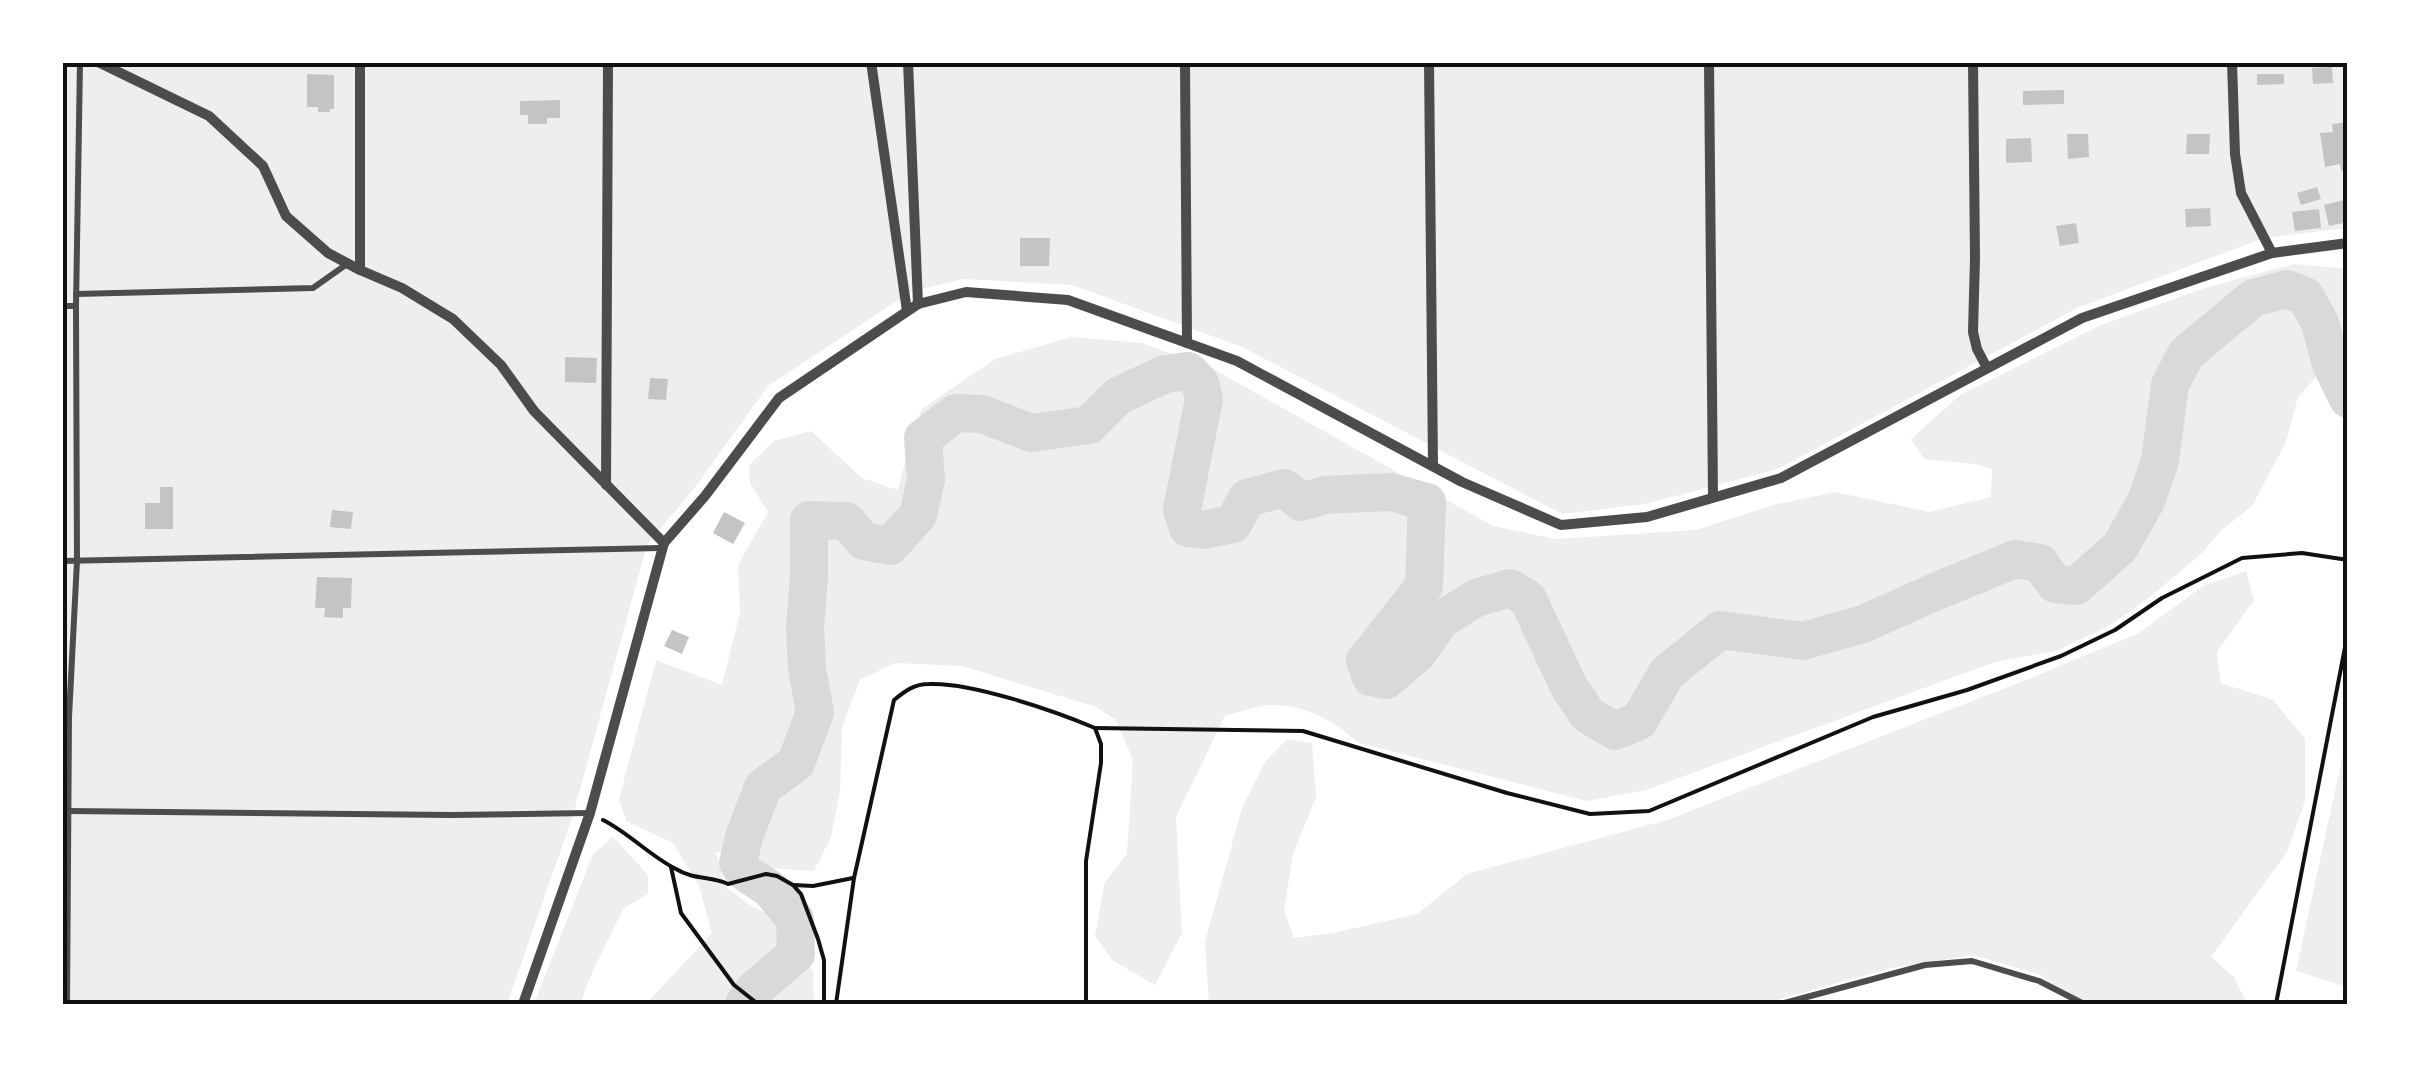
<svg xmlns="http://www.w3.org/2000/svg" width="2410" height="1067" viewBox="0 0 2410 1067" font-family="'DM Sans',sans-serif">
	<rect width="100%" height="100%" fill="#fff"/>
	<!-- green -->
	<g fill="#eee">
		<polygon points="62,63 2347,63 2347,228 2264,238 2077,308 1778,469 1645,504 1562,514 1242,347 1072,285 964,279 912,291 768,386 696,486 647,545 573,815 507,1004 63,1004"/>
		<path d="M2294,264L2347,269V350H2340L2298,397L2286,442L2252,506L2222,530L2203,552L2156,592L2111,625L2056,651L1995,662L1646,790L1587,801L1359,743C1335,722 1305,704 1272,705C1257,705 1239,713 1225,716L1176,817L1182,933L1155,985L1112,960L1095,936L1105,882L1127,854L1133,760L1116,720L1096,707L962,666L895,663L860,680L842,727L840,792L831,837L814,871L770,868L750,849L716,852L725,887L750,905L783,921L813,972L814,1004H646L712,933L699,886L673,843L626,821L619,799L656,660L722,685L740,613L738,565L768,512L750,483L749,465L774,441L811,431L862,478L898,490L913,430L922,409L995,359L1072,337L1142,343L1215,370L1493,526L1556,539L1696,530L1773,505L1835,492L1930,512L1991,497L1992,469L1974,464L1924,459L1911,439L1960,395L2101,325L2208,287Z"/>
		<polygon points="2246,571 2254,600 2217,652 2221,683 2273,700 2305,739 2305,801 2287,852 2211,957 2234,977 2247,1004 2071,1004 2041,975 1973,955 1891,968 1763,1004 1209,1004 1205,942 1242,808 1265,762 1287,739 1312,743 1316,797 1293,854 1284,911 1294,938 1333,933 1417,914 1467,874 1667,820 2031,678 2139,633 2203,586"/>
		<polygon points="2347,736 2348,987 2347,987 2296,971"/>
		<polygon points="613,837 648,875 648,894 623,909 591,975 580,1004 534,1004 593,854"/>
	</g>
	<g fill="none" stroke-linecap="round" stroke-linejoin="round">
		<!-- river -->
		<polyline stroke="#d9d9d9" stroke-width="38" points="744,1004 754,990 796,954 795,919 770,889 743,871 738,863 744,837 763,787 796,763 815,712 807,669 805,627 809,577 809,520 846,521 864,541 890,546 918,515 926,480 923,438 956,413 982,414 1031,433 1089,425 1118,396 1165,374 1188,371 1200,383 1204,399 1182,510 1188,528 1202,530 1233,524 1247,498 1284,488 1301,502 1325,495 1391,492 1427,502 1424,586 1365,661 1371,677 1386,680 1417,654 1441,620 1476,598 1510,588 1528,599 1569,687 1588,715 1615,731 1639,721 1667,673 1720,630 1803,641 1863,624 1937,591 2015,559 2040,563 2055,584 2076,586 2120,547 2146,501 2160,461 2170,385 2186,354 2253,298 2287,289 2305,296 2320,323 2331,364 2348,399"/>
	</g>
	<!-- building -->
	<g fill="#c4c4c4">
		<polygon points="2332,67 2333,83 2313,84 2312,68"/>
		<polygon points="307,74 334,75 334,109 330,109 330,112 318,112 318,107 307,107"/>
		<polygon points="2257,74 2284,74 2284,84 2257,85"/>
		<polygon points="2064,90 2064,104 2023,105 2023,91"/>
		<polygon points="560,100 560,118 547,118 547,124 528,124 528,115 520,115 520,101"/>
		<polygon points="2348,122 2348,170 2341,171 2340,164 2325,167 2320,133 2333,132 2332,124"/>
		<polygon points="2067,134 2088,134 2089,157 2068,159"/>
		<polygon points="2187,134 2210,134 2209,154 2186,154"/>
		<polygon points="2031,138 2032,162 2006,163 2006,139"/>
		<polygon points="2317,187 2321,199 2301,205 2297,193"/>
		<polygon points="2348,199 2348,222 2329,226 2324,205"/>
		<polygon points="2210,208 2211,226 2186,227 2185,209"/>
		<polygon points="2319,209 2321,228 2295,231 2292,212"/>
		<polygon points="2076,223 2079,243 2060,246 2056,226"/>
		<polygon points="1020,238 1050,238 1049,266 1020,266"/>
		<polygon points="565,357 597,358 596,383 565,382"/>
		<polygon points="650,378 668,379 666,400 648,399"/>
		<polygon points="160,487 173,487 173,529 145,529 145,503 160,503"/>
		<polygon points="332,510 353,512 351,529 330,527"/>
		<polygon points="724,512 745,523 733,544 713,533"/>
		<polygon points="317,577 352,578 351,608 343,608 343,618 324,617 325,608 315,608"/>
		<polygon points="672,630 689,637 682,654 664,646"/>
	</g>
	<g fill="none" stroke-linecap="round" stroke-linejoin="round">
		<!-- path -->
		<g stroke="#111" stroke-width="4">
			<polyline points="1095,728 1303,731 1507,793 1590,814 1649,811 1873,717 1967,690 2061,656 2115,630 2162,598 2242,558 2302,553 2348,560"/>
			<path d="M603,820C629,833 650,856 676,869C694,880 710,876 728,884L766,874L777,876L793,885L801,894L818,939L824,960V1004"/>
			<polyline points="671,867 681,913 734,985 758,1004"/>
			<polyline points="793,885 813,886 853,878"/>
			<path d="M836,1004L854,878L894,700C905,691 914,684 929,684C971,682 1055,711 1095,728L1101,744V763L1086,861V1004"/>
			<polyline points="2276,1004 2348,632"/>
		</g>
		<!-- service -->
		<g stroke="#4c4c4c" stroke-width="6">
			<polyline points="76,294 313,288 347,264"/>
			<polyline points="62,306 76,306"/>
			<polyline points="62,561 661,548"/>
			<polyline points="68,811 451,815 589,813"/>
			<polyline points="67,1004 69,717 77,561 76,306 80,62"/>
			<polyline points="1781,1004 1925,965 1972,961 2039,981 2084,1004"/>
		</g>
		<!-- minor -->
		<g stroke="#4c4c4c" stroke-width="10">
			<polyline points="98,62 209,116 263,166 286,216 328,253 360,270 402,288 453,319 501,365 534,411 664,543"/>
			<polyline points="360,62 360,270"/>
			<polyline points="871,62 907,311"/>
			<polyline points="908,62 918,304"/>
			<polyline points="1185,62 1187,343"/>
			<polyline points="1429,62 1433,466"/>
			<polyline points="1709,62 1713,497"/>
			<polyline points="1973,62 1975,258 1973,332 1977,349 1987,368"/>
			<polyline points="2232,62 2235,154 2241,193 2272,253"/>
			<polyline points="606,485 608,62"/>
			<polyline points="523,1004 590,813 664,543 705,496 779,398 918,304 966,292 1068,300 1237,361 1462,482 1561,525 1647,517 1781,478 2082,318 2272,253 2348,243"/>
		</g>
	</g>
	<!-- border -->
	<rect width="2410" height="1067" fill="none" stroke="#ffffff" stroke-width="130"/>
	<rect x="65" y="65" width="2280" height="937" fill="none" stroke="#111" stroke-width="4"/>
</svg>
